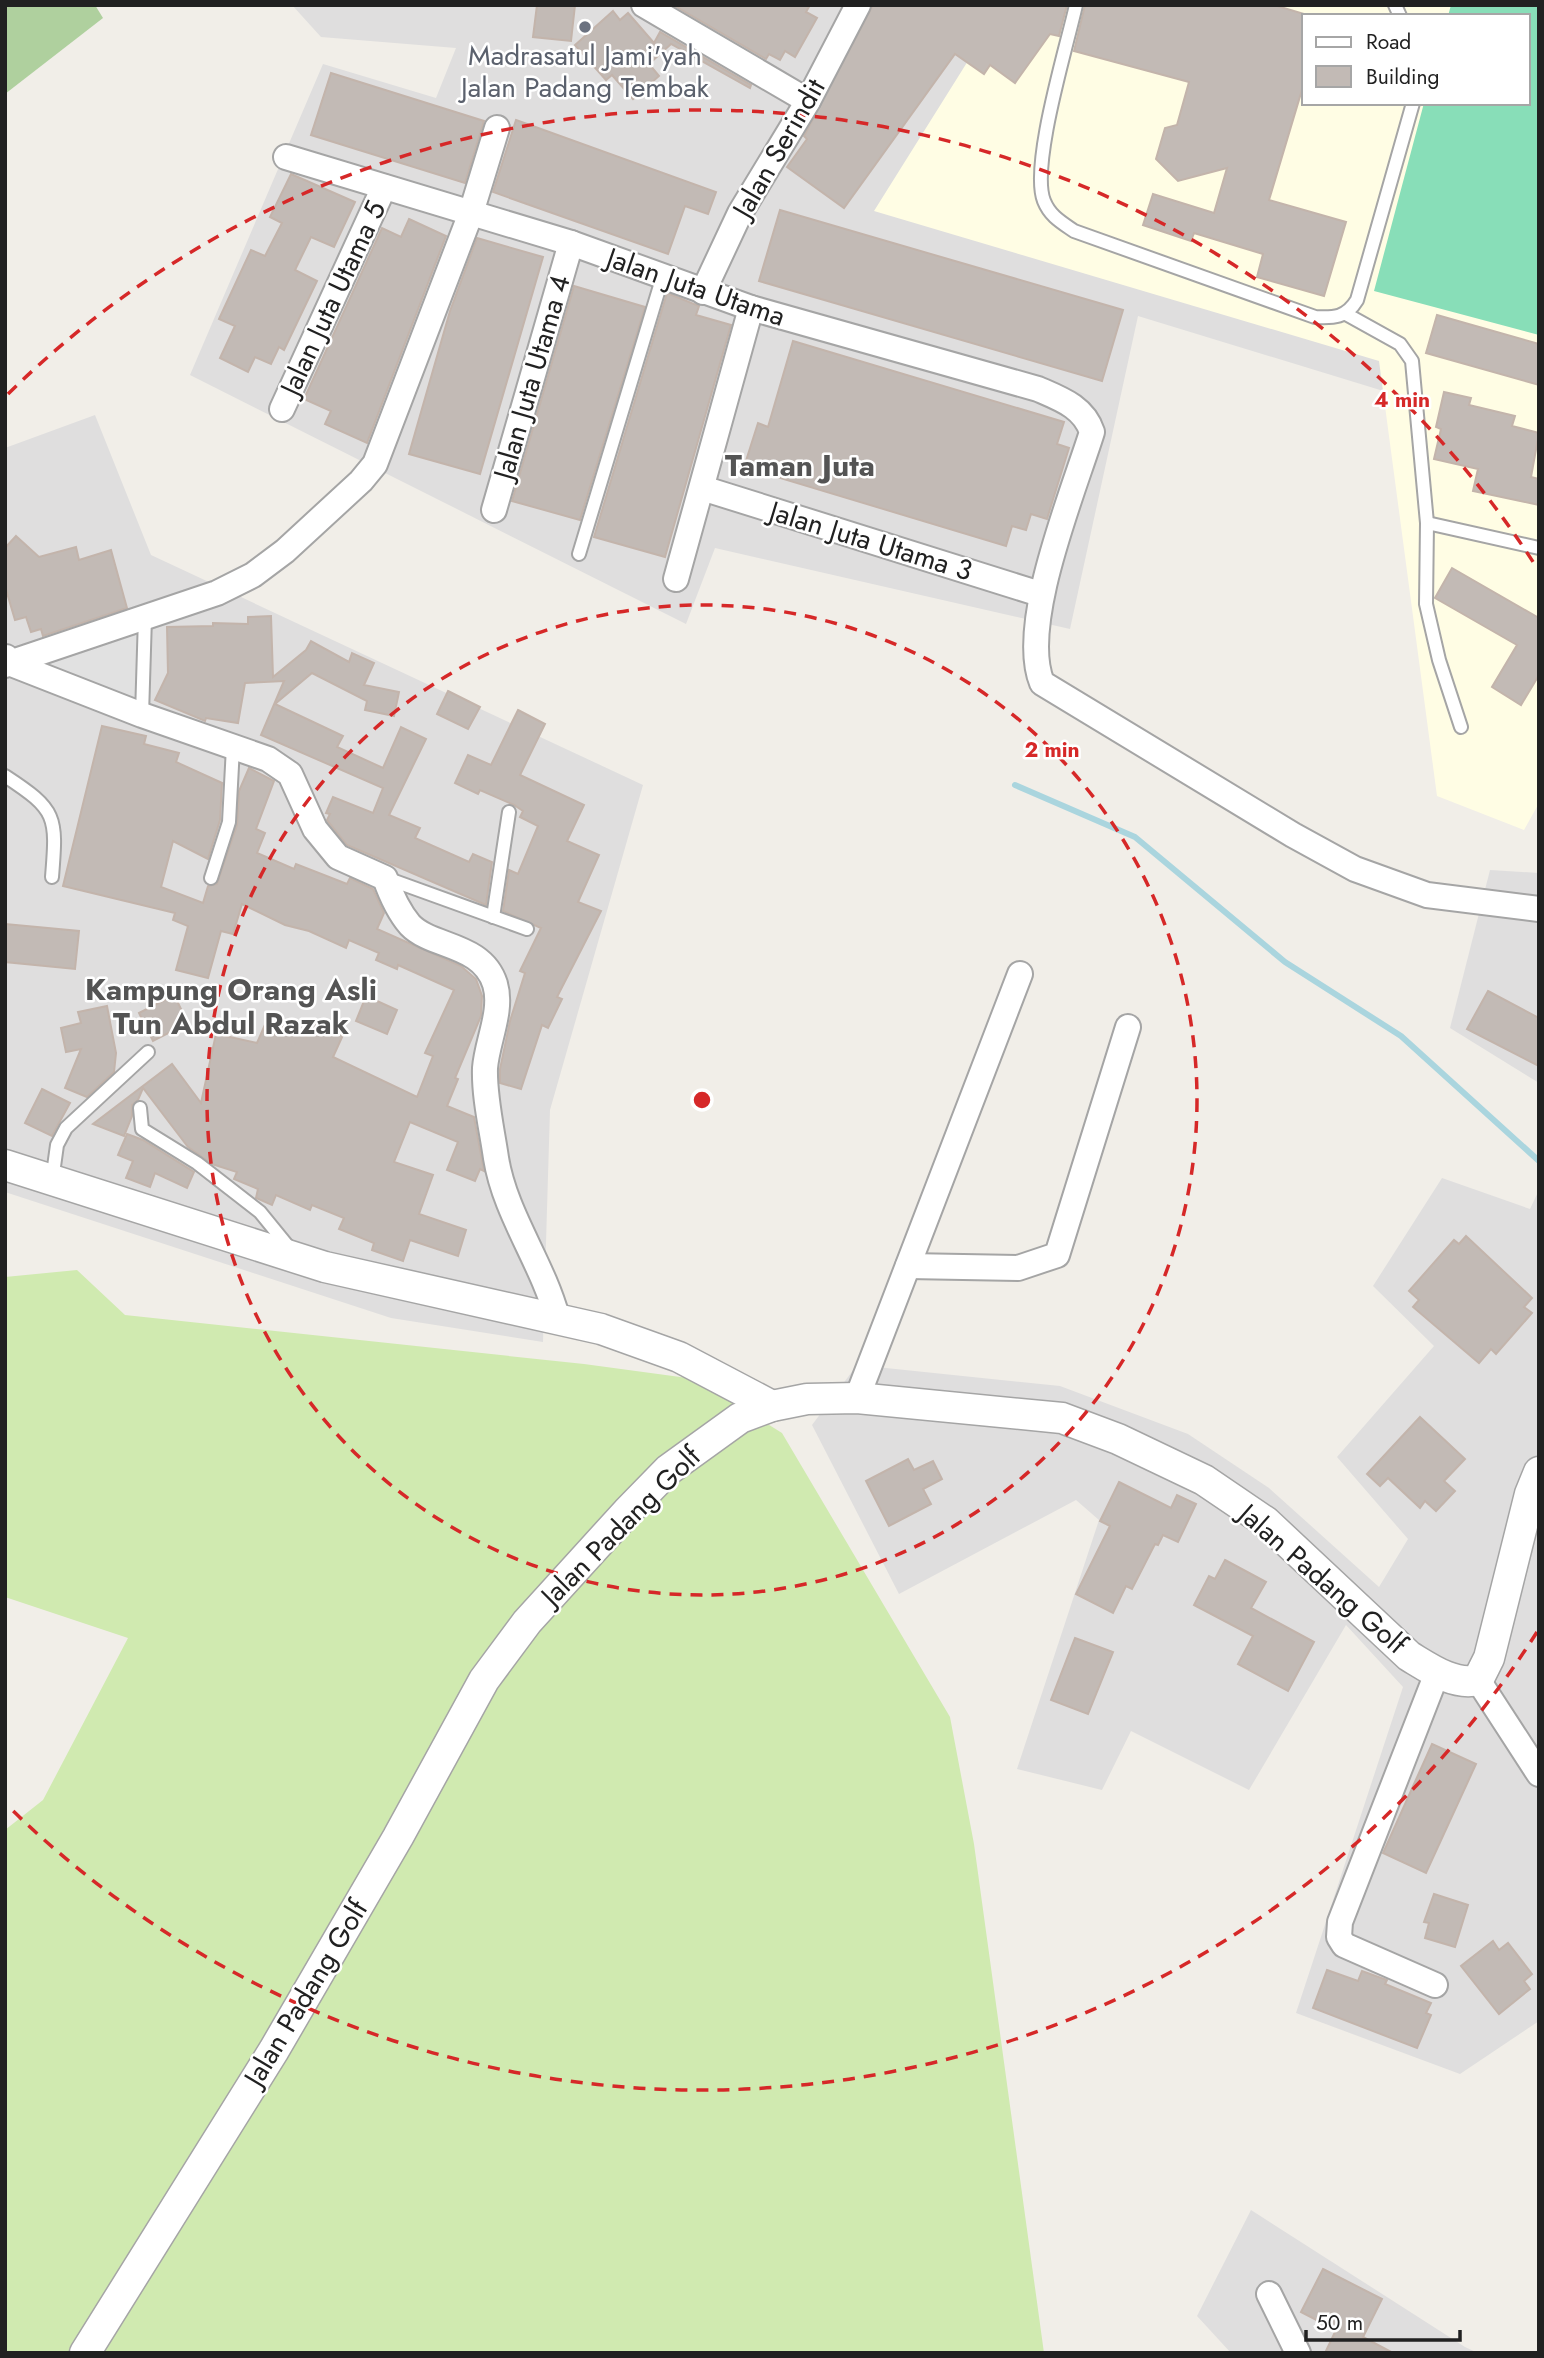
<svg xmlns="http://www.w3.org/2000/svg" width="1544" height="2358" viewBox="0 0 1544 2358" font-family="Jost,sans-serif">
	<rect width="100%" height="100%" fill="#f1eee8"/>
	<!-- residential -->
	<g fill="#dfdede" fill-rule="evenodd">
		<path d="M292,5H1539V793L1403,397L1138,316L1070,629L715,548L686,624L190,375L323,64L436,98L456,48L321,37ZM1304,16H1528V103H1304Z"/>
		<polygon points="95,415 151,555 643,785 550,1110 543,1342 391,1318 5,1192 5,448"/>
		<polygon points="1490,870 1539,873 1539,1083 1450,1028"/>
		<polygon points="1442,1178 1530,1209 1539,1190 1539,2021 1460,2074 1296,2013 1403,1687 1346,1625 1249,1790 1131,1731 1102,1790 1017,1769 1099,1520 1076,1500 899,1594 812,1425 857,1365 1060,1386 1188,1434 1269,1488 1379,1587 1408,1539 1337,1457 1434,1346 1373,1286"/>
		<polygon points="1251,2210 1465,2347 1478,2353 1231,2353 1197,2316"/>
	</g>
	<!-- education -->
	<path fill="#fffde4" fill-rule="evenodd" d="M1003,5H1539V803L1524,830L1437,796L1379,361L874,211ZM1304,16H1528V103H1304Z"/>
	<!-- grass -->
	<polygon fill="#d0eab0" points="77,1270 125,1315 584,1364 695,1379 782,1433 950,1717 974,1844 1044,2353 5,2353 5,1830 43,1800 128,1638 5,1597 5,1277"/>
	<!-- forest -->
	<polygon fill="#afd09e" points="5,5 95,5 103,18 5,94"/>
	<!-- pitch -->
	<polygon fill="#88deb8" points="1451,5 1539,5 1539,335 1374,291 1424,103 1528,103 1528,16 1448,16"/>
	<!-- parking -->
	<polygon fill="#e1e1e1" points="138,622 135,704 19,665"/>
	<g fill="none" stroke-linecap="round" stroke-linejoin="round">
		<!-- stream -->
		<polyline stroke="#aad5de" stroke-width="6" points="1015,785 1135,837 1285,962 1401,1036 1539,1161"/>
	</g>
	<!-- building -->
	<g fill="#c2bab5" stroke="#c3b4ab" stroke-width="2">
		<polygon points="537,5 575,5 571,41 533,37"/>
		<polygon points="810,5 806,12 817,18 795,57 785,51 780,60 769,54 766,59 675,6"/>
		<polygon points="873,5 1067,5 1059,36 1050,34 1015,83 990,65 984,74 955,54 844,208 787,167 807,139 804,136"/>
		<polygon points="1085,5 1274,5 1304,14 1304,83 1269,200 1346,222 1324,296 1257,277 1263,254 1194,233 1191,241 1143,225 1153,194 1214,213 1227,168 1178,181 1156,159 1165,128 1177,125 1189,82 1074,51"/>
		<polygon points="613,11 620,20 628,13 654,43 660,32 751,85 750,88 671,44 649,64 659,76 633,99 612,75 606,80 575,45"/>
		<polygon points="331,73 484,121 465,183 311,135"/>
		<polygon points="516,120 716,192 708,214 685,206 668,254 493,192"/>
		<polygon points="291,174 355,202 334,247 311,237 295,270 317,281 284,350 279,347 271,364 255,357 248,372 220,358 235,326 219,319 251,250 265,256 282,223 270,217"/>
		<polygon points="780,210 1123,310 1102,381 759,281"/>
		<polygon points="409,219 446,236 367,443 325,424 331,411 304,399 382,228 401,237"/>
		<polygon points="477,238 543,257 480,474 409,454 450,311"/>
		<polygon points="574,286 645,307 580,520 512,501"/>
		<polygon points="667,293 699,306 696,315 731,325 665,557 594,537"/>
		<polygon points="1437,315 1539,344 1539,385 1426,353"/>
		<polygon points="793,341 1064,422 1057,444 1069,448 1047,519 1031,514 1026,530 1012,526 1006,546 744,467 758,423 768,427"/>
		<polygon points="1444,392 1471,398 1469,405 1515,416 1512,426 1539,433 1531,477 1539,479 1539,505 1473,491 1478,469 1434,459 1441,429 1436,427"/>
		<polygon points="16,536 39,557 76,547 79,560 111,550 127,608 43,636 41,629 31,632 26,617 15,620 5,586 5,548"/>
		<polygon points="1452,568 1539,618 1539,675 1521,705 1492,687 1517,645 1435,598"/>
		<polygon points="271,616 273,677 306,650 311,641 349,662 352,653 374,663 364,685 399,692 394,716 365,710 367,701 312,673 275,704 343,736 337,747 383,768 401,727 426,739 389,815 420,828 415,838 469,862 473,854 492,862 486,905 347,845 327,820 330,814 326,813 333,797 373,813 383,788 261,735 284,681 245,683 238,723 206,718 205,721 155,700 168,673 167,627 213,626 213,623 248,624 248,617"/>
		<polygon points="448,691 480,707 468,729 437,714"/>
		<polygon points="518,710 545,724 520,775 584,805 567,841 599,855 578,902 601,911 557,997 562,999 548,1028 542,1025 521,1089 500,1083 500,1069 510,1021 525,973 520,971 541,928 503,911 509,870 518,874 538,826 520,817 523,811 514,805 480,790 478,794 455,783 468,755 491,765"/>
		<polygon points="102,726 146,736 144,744 179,753 176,762 222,783 220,820 208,859 173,841 161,887 203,903 208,886 217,884 237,825 239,791 249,768 274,781 256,829 265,833 257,853 294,869 296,864 347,884 350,878 373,889 384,913 377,929 461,966 476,979 482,996 481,1016 455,1078 458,1079 447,1106 474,1117 484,1171 480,1169 475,1181 447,1170 458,1142 410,1122 394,1162 433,1175 419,1214 466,1230 458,1256 410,1240 403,1261 372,1250 374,1243 339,1229 344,1218 312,1205 310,1210 276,1195 272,1205 256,1198 258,1189 234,1179 237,1172 212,1164 188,1147 143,1088 138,1100 132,1105 132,1116 124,1136 93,1124 172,1064 201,1103 216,1034 257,1043 267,1020 306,1036 313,1021 343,1035 333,1057 417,1097 433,1056 425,1053 454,990 398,965 397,969 376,960 379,953 349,940 346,948 309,931 285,925 242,904 233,934 221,931 208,978 176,970 188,926 173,920 175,913 63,886"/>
		<polygon points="5,924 79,931 75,969 5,962"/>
		<polygon points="1488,991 1539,1018 1539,1066 1467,1029"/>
		<polygon points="174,995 188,1023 153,1041 139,1013"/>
		<polygon points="366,996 397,1010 387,1034 356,1021"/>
		<polygon points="107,1006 116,1053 114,1072 87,1097 65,1088 81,1049 66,1052 61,1028 81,1023 78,1012"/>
		<polygon points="42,1089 70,1103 52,1136 25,1123"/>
		<polygon points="127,1134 143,1140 194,1172 187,1188 155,1173 150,1187 126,1178 133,1161 118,1155"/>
		<polygon points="1466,1236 1532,1298 1524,1307 1532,1313 1496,1354 1491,1349 1479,1363 1413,1307 1419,1300 1409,1291 1454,1240 1459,1244"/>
		<polygon points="1420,1417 1465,1459 1444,1481 1455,1491 1436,1511 1425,1501 1420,1508 1388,1478 1380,1486 1367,1474"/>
		<polygon points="908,1459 914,1470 933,1461 942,1479 923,1489 931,1504 889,1526 866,1481"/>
		<polygon points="1119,1482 1171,1508 1177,1495 1196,1504 1178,1542 1163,1535 1158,1545 1155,1544 1132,1589 1126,1586 1113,1613 1076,1594 1110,1526 1100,1521"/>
		<polygon points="1225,1560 1266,1582 1251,1608 1314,1642 1288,1691 1238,1664 1253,1636 1194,1605 1209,1576 1215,1579"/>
		<polygon points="1075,1638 1113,1652 1088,1714 1051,1700"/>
		<polygon points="1432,1744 1476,1764 1426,1873 1383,1853"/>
		<polygon points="1434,1894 1468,1905 1455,1947 1425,1938 1429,1923 1424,1922"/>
		<polygon points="1493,1941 1499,1950 1508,1943 1532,1974 1524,1981 1530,1989 1499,2014 1461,1966"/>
		<polygon points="1327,1970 1358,1981 1362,1971 1387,1980 1385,1984 1431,2003 1426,2013 1431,2015 1417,2048 1313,2008"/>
		<polygon points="1323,2269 1382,2299 1363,2337 1393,2353 1325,2353 1336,2330 1301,2312"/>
	</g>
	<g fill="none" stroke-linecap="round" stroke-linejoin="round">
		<defs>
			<g id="service">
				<path d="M1076,5C1067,46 1030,166 1044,201C1050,216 1061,222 1074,231L1315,317C1334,318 1346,318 1357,300L1413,103"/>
				<polyline points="1395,5 1400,16"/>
				<polyline points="1346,314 1400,344 1412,361 1427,523 1426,604 1439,660 1461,727"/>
				<polyline points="1427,523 1539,548"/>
				<polyline points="579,554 662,279"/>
				<polyline points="142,715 145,617"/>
				<path d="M5,776C57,810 57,816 52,877"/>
				<polyline points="211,878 229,822 233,747"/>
				<polyline points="386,878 527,929"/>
				<polyline points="493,917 509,812"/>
				<polyline points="140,1108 142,1129 197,1163 260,1212 291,1250"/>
				<polyline points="52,1181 57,1145 66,1128 148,1052"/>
			</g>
			<g id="minor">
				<polyline points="644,5 808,101"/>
				<path d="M286,157L571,243L751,308L1038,389C1061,399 1084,407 1092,432C1073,493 1018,625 1042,683L1293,835L1355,869L1427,895L1539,909"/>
				<polyline points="703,292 740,213 808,101 858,5"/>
				<polyline points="282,409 384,187"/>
				<polyline points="702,488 1040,594"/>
				<polyline points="494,510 571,243"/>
				<polyline points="676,579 751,308"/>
				<polyline points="6,657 9,663 217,593 253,575 285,551 361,481 375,464 471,213 497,128"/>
				<path d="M5,665L9,663L142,715L268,759L290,774L315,829L338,857L385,878C391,895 398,911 410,925C432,948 482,943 495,984C503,1011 487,1041 485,1068C484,1097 492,1130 496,1158C505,1214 542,1262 557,1317"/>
				<polyline points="908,1266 1018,1268 1057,1255 1128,1027"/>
				<polyline points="857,1398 1020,974"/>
				<polyline points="1478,1680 1539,1774"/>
				<polyline points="1435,1985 1344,1945 1339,1937 1340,1922 1437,1673"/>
				<polyline points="1269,2294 1298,2353"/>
			</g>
			<g id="tertiary">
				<polyline points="5,1165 325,1267 601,1329 679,1357 772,1406"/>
				<path d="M85,2353L274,2050L398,1837L484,1680L527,1622L627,1512L668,1470L740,1418L772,1406L807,1399L857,1398L1062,1418L1118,1439L1204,1480L1266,1522L1409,1656C1429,1668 1454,1686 1478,1680L1489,1658L1530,1494L1539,1472"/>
			</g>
		</defs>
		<!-- service casing -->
		<use href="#service" stroke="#a5a5a5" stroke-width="16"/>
		<!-- minor casing -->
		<use href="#minor" stroke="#a5a5a5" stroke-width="28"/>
		<!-- tertiary casing -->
		<use href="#tertiary" stroke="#a5a5a5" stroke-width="33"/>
		<!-- service -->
		<use href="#service" stroke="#fff" stroke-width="12"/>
		<!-- minor -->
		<use href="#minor" stroke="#fff" stroke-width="24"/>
		<!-- tertiary -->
		<use href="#tertiary" stroke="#fff" stroke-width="30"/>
	</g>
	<!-- distance rings -->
	<g fill="none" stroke="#d62828" stroke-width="3.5" stroke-dasharray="12 9">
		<circle cx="702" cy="1100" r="495"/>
		<path d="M1537 1632A990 990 0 0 1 8 1806M8 394A990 990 0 0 1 1537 568"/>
	</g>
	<!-- markers -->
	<circle fill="#6b7280" stroke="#fff" stroke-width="2.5" cx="585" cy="27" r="7"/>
	<g text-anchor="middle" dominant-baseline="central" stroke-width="5" stroke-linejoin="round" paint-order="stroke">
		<!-- worship labels -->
		<g font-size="28" fill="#5b616d" stroke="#fff">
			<text x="585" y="55">Madrasatul Jami'yah<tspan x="585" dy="32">Jalan Padang Tembak</tspan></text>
		</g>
		<!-- street labels -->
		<g font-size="28" fill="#212121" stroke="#fff">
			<text transform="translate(779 148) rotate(-60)">Jalan Serindit</text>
			<text transform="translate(696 287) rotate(19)">Jalan Juta Utama</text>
			<text transform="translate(333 298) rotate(-65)">Jalan Juta Utama 5</text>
			<text transform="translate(532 377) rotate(-74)">Jalan Juta Utama 4</text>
			<text transform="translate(871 541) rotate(17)">Jalan Juta Utama 3</text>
			<text transform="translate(621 1526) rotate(-45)">Jalan Padang Golf</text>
			<text transform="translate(1323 1579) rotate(41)">Jalan Padang Golf</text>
			<text transform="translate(306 1993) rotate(-59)">Jalan Padang Golf</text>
		</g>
		<!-- neighbourhood labels -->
		<g font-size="30" font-weight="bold" fill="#545454" stroke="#fff">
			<text x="800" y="465">Taman Juta</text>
			<text x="231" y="989">Kampung Orang Asli<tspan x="231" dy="34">Tun Abdul Razak</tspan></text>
		</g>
	</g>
	<circle cx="702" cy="1100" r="10" fill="#d62828" stroke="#fff" stroke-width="3.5"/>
	<g font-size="21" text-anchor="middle" font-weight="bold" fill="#d62828" stroke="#fff" stroke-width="5" stroke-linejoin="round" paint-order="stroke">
		<text x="1402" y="407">4 min</text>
		<text x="1052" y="757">2 min</text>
	</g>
	<!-- border -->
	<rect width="1544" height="2358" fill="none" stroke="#212121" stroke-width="14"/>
	<!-- legend -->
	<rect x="1302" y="14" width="228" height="91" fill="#ffffff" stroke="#a6a6a6" stroke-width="2"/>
	<rect x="1316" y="37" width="35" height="10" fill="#ffffff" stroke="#a6a6a6" stroke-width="2"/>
	<text x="1366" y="49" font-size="21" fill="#212121">Road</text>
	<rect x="1316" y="66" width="35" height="21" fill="#c2bab5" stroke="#a6a6a6" stroke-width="2"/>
	<text x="1366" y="84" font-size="21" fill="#212121">Building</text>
	<!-- scale -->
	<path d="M1306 2330v10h154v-10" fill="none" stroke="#212121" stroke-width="3.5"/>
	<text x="1316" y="2330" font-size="21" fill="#212121" stroke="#ffffff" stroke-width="5" paint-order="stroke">50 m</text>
</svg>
